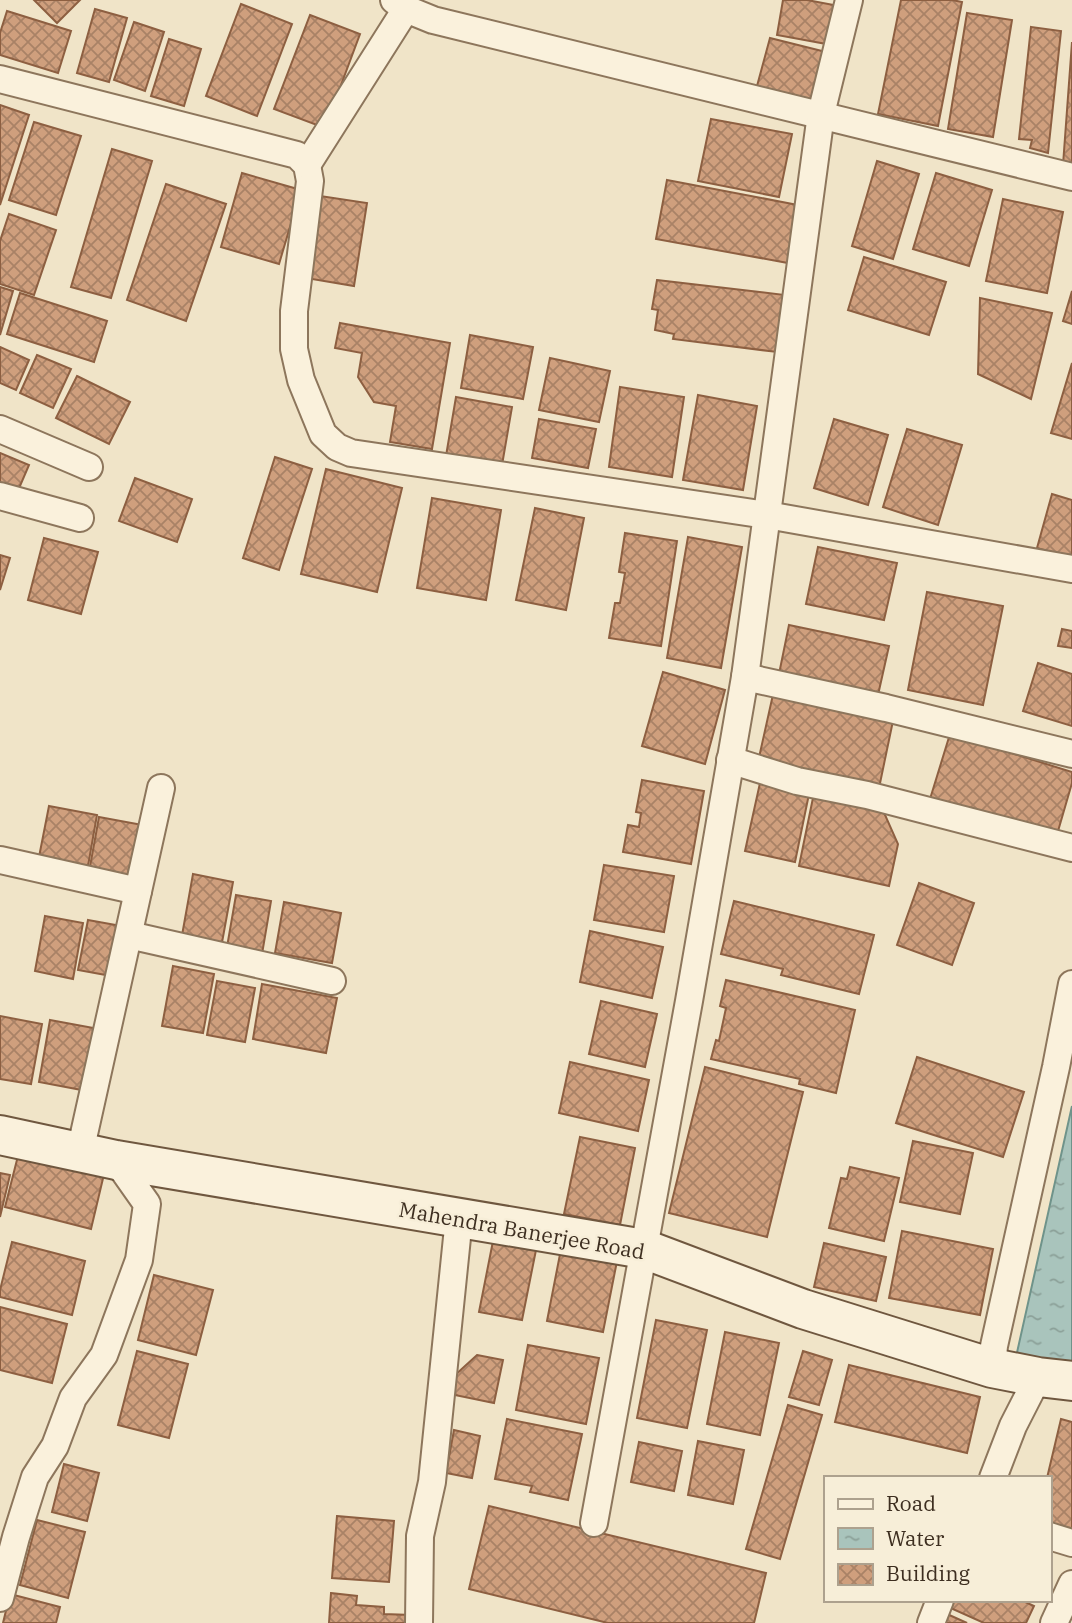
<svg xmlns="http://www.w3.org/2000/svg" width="1072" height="1623" viewBox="0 0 1072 1623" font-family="'IBM Plex Serif',serif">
	<defs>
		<pattern id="water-ripples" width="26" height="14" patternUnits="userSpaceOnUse" patternTransform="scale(1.75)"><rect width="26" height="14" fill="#a9c4bc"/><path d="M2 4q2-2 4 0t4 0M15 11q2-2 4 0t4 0" fill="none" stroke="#8ba098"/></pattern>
		<pattern id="building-cross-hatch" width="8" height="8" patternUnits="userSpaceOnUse" patternTransform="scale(1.75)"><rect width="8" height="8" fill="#cf9f7d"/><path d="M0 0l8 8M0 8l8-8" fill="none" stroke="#a98266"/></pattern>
	</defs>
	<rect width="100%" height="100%" fill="#f0e4c8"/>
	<!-- water -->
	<polygon fill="url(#water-ripples)" stroke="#6f938a" stroke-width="2" points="1072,1106 1072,1363 1016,1357"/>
	<!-- building -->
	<g fill="url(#building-cross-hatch)" stroke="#8d5f41" stroke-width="2">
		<polygon points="34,0 80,0 57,23"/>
		<polygon points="783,0 807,0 839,6 832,45 777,35"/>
		<polygon points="901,0 952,0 962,2 938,126 878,114"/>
		<polygon points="241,4 292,24 257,116 206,96"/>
		<polygon points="95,9 127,18 109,82 77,73"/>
		<polygon points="7,11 71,31 58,73 0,55 0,33"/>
		<polygon points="967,13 1012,20 993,137 948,129"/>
		<polygon points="310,15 360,34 325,128 274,109"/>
		<polygon points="134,22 164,32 145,91 114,80"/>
		<polygon points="1031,27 1061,31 1048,153 1030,148 1032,140 1019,139"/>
		<polygon points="770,38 830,53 817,102 757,86"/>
		<polygon points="169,39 201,49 184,106 151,96"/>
		<polygon points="1072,42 1072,165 1063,165"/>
		<polygon points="0,105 29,115 0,205"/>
		<polygon points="711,119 792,134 779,197 698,181"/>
		<polygon points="34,122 81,136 56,215 9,200"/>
		<polygon points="112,149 152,161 111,298 71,287"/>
		<polygon points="877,161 919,174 893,259 852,246"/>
		<polygon points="242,173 301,190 279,264 221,247"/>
		<polygon points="936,173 992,190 969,266 913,249"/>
		<polygon points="667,180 798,205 788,263 656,239"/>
		<polygon points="166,184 226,204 186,321 127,300"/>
		<polygon points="320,196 367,203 354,286 306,278"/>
		<polygon points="1003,199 1063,212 1047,293 986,281"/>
		<polygon points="9,214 56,230 34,295 0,284 0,241"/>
		<polygon points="864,257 946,282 929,335 848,310"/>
		<polygon points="657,280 785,295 777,352 673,339 674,334 655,330 658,310 652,309"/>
		<polygon points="0,287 13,291 0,335"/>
		<polygon points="1072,291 1072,324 1063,321"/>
		<polygon points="20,293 107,321 94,362 7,334"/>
		<polygon points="980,298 1052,313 1031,399 978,374"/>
		<polygon points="340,323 450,343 432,449 390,442 396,406 374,402 358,377 362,353 335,348"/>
		<polygon points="470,335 533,347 523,399 461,388"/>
		<polygon points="0,347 29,360 16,390 0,383"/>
		<polygon points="37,355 71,369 53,408 20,393"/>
		<polygon points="550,358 610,371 599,422 539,410"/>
		<polygon points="1072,363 1072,439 1051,433"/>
		<polygon points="77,376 130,402 109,444 56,418"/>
		<polygon points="620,387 684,397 672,477 609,467"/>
		<polygon points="698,395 757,406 743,490 683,480"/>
		<polygon points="456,397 512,407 502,465 446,456"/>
		<polygon points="539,419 596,429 588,468 532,458"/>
		<polygon points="834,419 888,435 868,505 814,488"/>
		<polygon points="907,429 962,445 938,525 883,507"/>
		<polygon points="0,453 29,465 14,500 0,494"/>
		<polygon points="275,457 312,469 279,570 243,558"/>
		<polygon points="326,469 402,488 377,592 301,574"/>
		<polygon points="135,478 192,499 177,542 119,521"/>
		<polygon points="1052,494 1072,500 1072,558 1037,548"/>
		<polygon points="432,498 501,510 486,600 417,588"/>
		<polygon points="535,508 584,518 566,610 516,600"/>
		<polygon points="625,533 677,541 661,646 609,638 615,603 620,603 625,573 619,572"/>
		<polygon points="688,537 742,547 721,668 667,658"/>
		<polygon points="44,538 98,552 81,614 28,600"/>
		<polygon points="818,547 897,563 884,620 806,604"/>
		<polygon points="0,555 10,558 0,590"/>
		<polygon points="927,592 1003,606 983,705 908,690"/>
		<polygon points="789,625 889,646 878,695 779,674"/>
		<polygon points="1062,629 1072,631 1072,648 1058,646"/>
		<polygon points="1038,663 1072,674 1072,726 1023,711"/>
		<polygon points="663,672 725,690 705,764 642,746"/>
		<polygon points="774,690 894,716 879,788 758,762"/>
		<polygon points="950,734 1072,772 1072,783 1056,838 930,799"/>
		<polygon points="642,780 704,791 691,864 623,852 628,825 639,827 641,813 636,812"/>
		<polygon points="760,783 809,794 795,862 745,851"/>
		<polygon points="814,793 882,808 898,844 889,886 799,866"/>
		<polygon points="49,806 97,815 88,866 39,857"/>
		<polygon points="99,817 148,826 137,881 89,872"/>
		<polygon points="604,865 674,876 664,932 594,920"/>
		<polygon points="193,874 233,882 221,948 181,941"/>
		<polygon points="919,883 974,903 952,965 897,945"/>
		<polygon points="236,895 271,901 262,954 227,947"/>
		<polygon points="734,901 874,935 859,994 781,975 783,969 721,954"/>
		<polygon points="284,902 341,913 332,963 275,953"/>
		<polygon points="45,916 83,923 73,979 35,971"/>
		<polygon points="88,920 127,927 117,977 78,970"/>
		<polygon points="590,931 663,947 652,998 580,982"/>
		<polygon points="173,966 214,974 203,1033 162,1026"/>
		<polygon points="726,980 855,1010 836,1093 799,1084 800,1079 711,1059 716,1040 719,1041 726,1008 720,1006"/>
		<polygon points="217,981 255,988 245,1042 207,1035"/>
		<polygon points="262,984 337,998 326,1053 253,1039"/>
		<polygon points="601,1001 657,1014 645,1067 589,1054"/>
		<polygon points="0,1016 42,1024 31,1084 0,1079"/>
		<polygon points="50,1020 99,1029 87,1091 39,1082"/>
		<polygon points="917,1057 1024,1092 1003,1157 896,1123"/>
		<polygon points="570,1062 649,1080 638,1131 559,1113"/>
		<polygon points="705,1067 803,1092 767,1237 669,1213"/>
		<polygon points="580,1137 635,1148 620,1225 564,1214"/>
		<polygon points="913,1141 973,1153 960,1214 900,1202"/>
		<polygon points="20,1148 105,1170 91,1229 5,1207"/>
		<polygon points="850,1167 899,1178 884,1241 829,1228 841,1178 847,1179"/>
		<polygon points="0,1173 10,1175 0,1217"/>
		<polygon points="902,1231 993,1249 980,1315 889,1298"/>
		<polygon points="494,1236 537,1245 522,1320 479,1312"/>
		<polygon points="12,1242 85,1261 72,1315 0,1297 0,1290"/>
		<polygon points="824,1243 886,1257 876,1301 814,1287"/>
		<polygon points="562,1244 618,1256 603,1332 547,1321"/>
		<polygon points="154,1275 213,1290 196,1355 138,1340"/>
		<polygon points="0,1307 67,1324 52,1383 0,1370"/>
		<polygon points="656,1320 707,1330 687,1428 637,1418"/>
		<polygon points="725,1332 779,1343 760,1435 707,1424"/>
		<polygon points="528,1345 599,1358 586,1424 516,1410"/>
		<polygon points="137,1351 188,1364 169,1438 118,1425"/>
		<polygon points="803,1351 832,1360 819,1405 789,1397"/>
		<polygon points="477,1355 503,1360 494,1403 450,1394 454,1376"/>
		<polygon points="849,1365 980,1397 967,1453 835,1422"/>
		<polygon points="788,1405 822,1415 780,1559 746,1549"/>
		<polygon points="507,1419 582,1434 568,1500 530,1492 532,1486 495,1479"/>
		<polygon points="1061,1419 1072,1422 1072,1535 1049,1530 1049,1478 1047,1478"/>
		<polygon points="454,1430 480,1436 472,1478 446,1473"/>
		<polygon points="698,1441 744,1450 733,1504 688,1495"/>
		<polygon points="639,1442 682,1451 674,1491 631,1482"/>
		<polygon points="64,1464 99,1473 87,1521 52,1512"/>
		<polygon points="489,1506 766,1573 754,1623 608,1623 469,1589"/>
		<polygon points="337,1516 394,1521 389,1582 332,1578"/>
		<polygon points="37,1520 85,1532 68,1598 20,1585"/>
		<polygon points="331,1593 357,1596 356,1605 384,1607 384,1614 411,1615 410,1623 329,1623"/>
		<polygon points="10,1594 60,1607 56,1623 3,1623"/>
		<polygon points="948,1600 1021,1600 1034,1606 1026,1623 984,1623 946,1606"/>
		<polygon points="947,1614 967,1623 943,1623"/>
	</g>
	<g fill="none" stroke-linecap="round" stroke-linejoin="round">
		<defs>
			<g id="street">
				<polyline points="394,0 406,9 433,20 1072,177"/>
				<polyline points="0,79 297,155 307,165 310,181 294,311 294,349 301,380 323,434 337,447 351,453 767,515 1072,569"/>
				<polyline points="307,165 406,9"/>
				<polyline points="0,429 89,467"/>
				<polyline points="0,496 80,518"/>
				<polyline points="745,677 886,708 1072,754"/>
				<polyline points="730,760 797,781 867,795 1072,848"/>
				<polyline points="0,860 138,891"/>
				<polyline points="129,935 332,981"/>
				<polyline points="80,1152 161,788"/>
				<polyline points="992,1368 994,1346 1056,1067 1072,984"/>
				<polyline points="993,1478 1013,1426 1038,1377"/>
				<polyline points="594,1523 689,1001 745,677 821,114 849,0"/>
				<polyline points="1049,1536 1072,1543"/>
				<polyline points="0,1598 16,1537 35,1477 55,1446 73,1398 104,1355 139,1260 147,1204 116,1160"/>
				<polyline points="419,1623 420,1536 432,1482 459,1218"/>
				<polyline points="931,1623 940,1600"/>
				<polyline points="1054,1623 1072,1584"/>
			</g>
			<polyline id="secondary" points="0,1135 116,1160 644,1249 803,1309 992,1368 1038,1377 1072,1381"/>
		</defs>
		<!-- street casing -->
		<use href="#street" stroke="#8d765c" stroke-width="30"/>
		<!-- secondary casing -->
		<use href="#secondary" stroke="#6f573f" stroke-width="42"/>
		<!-- street -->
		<use href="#street" stroke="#faf1dc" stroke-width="26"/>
		<!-- secondary -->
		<use href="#secondary" stroke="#faf1dc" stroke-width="38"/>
	</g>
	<g text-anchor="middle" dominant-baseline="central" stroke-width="5" stroke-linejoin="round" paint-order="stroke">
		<!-- street labels -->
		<g font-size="21" fill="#3d2e20" stroke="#f7eed8">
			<text transform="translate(522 1230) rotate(10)">Mahendra Banerjee Road</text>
		</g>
	</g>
	<!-- legend -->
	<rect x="824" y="1476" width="228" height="126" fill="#f7eed8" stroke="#ada18e" stroke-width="2"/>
	<rect x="838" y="1499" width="35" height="10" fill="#faf1dc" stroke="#ada18e" stroke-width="2"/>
	<text x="886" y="1511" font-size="21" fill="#3d2e20">Road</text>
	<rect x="838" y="1528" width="35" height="21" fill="url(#water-ripples)" stroke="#ada18e" stroke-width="2"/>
	<text x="886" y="1546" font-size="21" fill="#3d2e20">Water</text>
	<rect x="838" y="1564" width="35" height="21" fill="url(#building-cross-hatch)" stroke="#ada18e" stroke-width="2"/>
	<text x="886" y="1581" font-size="21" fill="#3d2e20">Building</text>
</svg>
